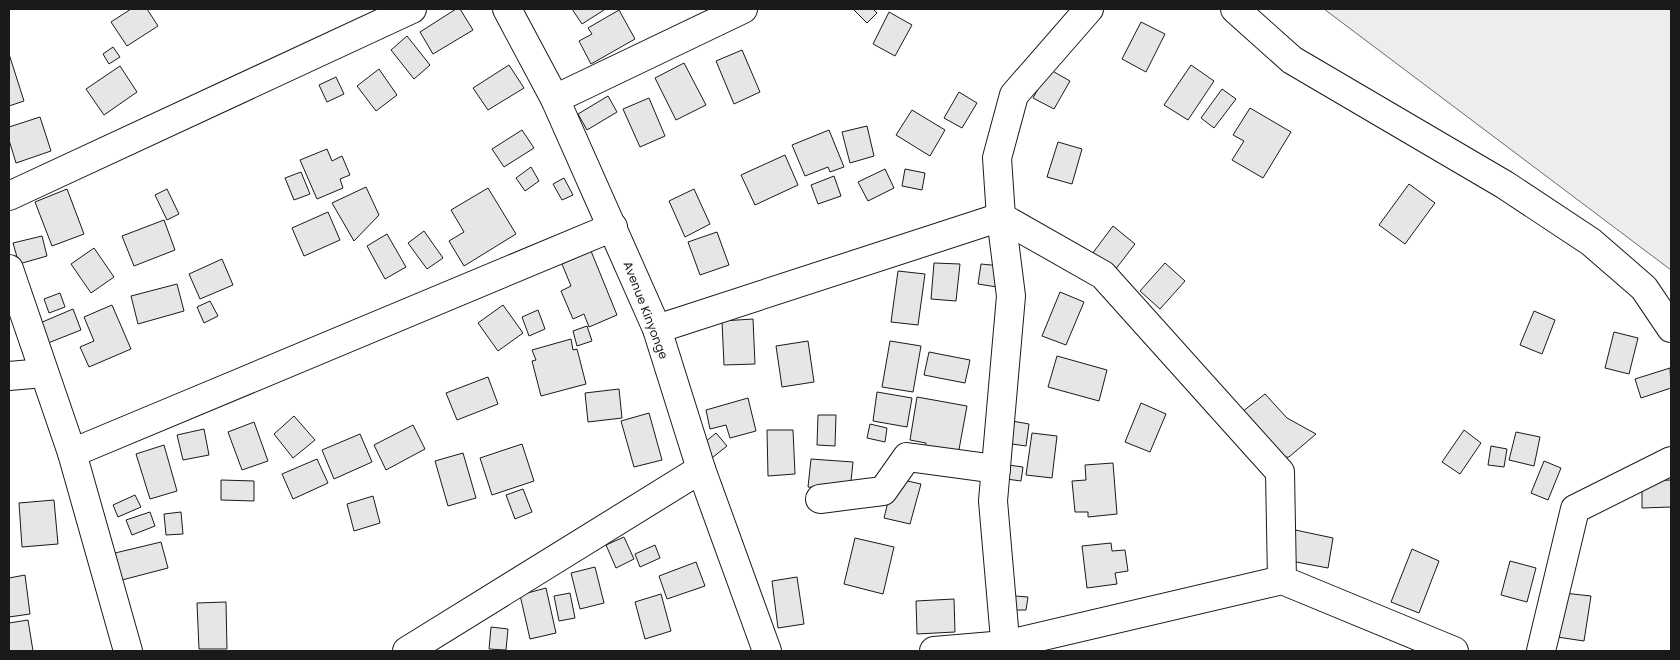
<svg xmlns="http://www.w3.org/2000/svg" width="1680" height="660" viewBox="0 0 1680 660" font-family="Poppins,sans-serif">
	<rect width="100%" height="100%" fill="#fff"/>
	<!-- built -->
	<polygon fill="#ededed" stroke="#6a6a6a" points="1324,9 1671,9 1671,270"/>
	<!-- building -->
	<g fill="#e6e6e6" stroke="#1a1a1a">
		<polygon points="131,9 147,9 158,26 127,46 111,22"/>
		<polygon points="456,9 460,9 473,30 433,54 420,32"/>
		<polygon points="572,9 603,9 604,10 582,24"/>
		<polygon points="853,9 873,9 877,13 867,23"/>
		<polygon points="619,10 635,39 591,64 579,41 592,34 588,28"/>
		<polygon points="889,12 912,25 895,56 873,44"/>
		<polygon points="1141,22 1165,34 1146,72 1122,59"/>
		<polygon points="407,36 430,65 414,79 391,50"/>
		<polygon points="113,47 120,57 109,64 103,54"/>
		<polygon points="742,50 760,92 734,104 716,61"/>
		<polygon points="9,54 24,101 9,106"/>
		<polygon points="684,63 706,105 676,120 655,78"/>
		<polygon points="509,65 524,88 488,110 473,88"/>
		<polygon points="1191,65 1214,81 1188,120 1164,105"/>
		<polygon points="120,66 137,92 104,115 86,89"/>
		<polygon points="379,69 397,95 376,111 357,86"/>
		<polygon points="1049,69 1070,81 1054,109 1033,98"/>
		<polygon points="336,77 344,94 327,102 319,85"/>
		<polygon points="1222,89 1236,99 1214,128 1201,118"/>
		<polygon points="959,92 977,103 962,128 944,118"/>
		<polygon points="608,96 617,112 587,130 578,114"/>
		<polygon points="649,98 665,136 640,147 623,109"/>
		<polygon points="1250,108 1291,132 1263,178 1232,160 1244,141 1233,135"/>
		<polygon points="912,110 945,130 930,156 896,135"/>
		<polygon points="40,117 51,151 16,163 9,140 9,127"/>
		<polygon points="867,126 874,156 850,163 842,132"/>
		<polygon points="522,130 534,148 504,167 492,149"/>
		<polygon points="829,130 844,167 830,172 828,167 805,176 792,145"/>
		<polygon points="1058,142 1082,149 1072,184 1047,177"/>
		<polygon points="327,149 332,161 342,156 350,175 340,179 343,188 317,199 300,160"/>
		<polygon points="785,155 798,185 755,205 741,175"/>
		<polygon points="531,167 539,181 525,191 516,178"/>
		<polygon points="885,169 894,188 868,201 858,182"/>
		<polygon points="905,169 925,173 922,190 902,186"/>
		<polygon points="301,172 310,194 294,200 285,178"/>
		<polygon points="834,176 841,196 818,204 811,185"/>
		<polygon points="564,178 573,195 562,200 553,184"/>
		<polygon points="1409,184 1435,203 1405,244 1379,225"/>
		<polygon points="366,187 379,215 354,241 332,203"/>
		<polygon points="488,188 516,234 464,266 449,241 464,232 451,210"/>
		<polygon points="67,189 84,234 52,246 35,202"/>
		<polygon points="167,189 179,214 167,220 155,195"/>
		<polygon points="694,189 710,224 685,237 669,201"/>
		<polygon points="328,212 340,240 304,256 292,228"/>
		<polygon points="164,220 175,250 134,266 122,236"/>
		<polygon points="1113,226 1135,244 1108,279 1086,262"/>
		<polygon points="424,231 443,258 427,269 408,243"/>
		<polygon points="717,232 729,265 700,275 688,242"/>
		<polygon points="387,234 406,267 385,279 367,246"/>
		<polygon points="42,236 47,256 19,264 13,243"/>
		<polygon points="94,248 114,277 91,293 71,264"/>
		<polygon points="591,251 617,315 589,327 584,314 573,319 561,291 571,286 562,264"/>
		<polygon points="222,259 233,285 200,299 189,274"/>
		<polygon points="934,263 960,264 956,301 931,299"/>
		<polygon points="1165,263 1185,281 1160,309 1140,291"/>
		<polygon points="981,264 1001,266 997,287 978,284"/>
		<polygon points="898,271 925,274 918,325 891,322"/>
		<polygon points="177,284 184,311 138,324 131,296"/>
		<polygon points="1060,292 1084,302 1066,345 1042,336"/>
		<polygon points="60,293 65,307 49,313 44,299"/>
		<polygon points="210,301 218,316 204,323 197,307"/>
		<polygon points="112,305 131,349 89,367 80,347 94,341 84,317"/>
		<polygon points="503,305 523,333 498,351 478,323"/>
		<polygon points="73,309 81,330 48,343 40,323"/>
		<polygon points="538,310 545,329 529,336 522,317"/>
		<polygon points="1534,311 1555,320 1542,354 1520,345"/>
		<polygon points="753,319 755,364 724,365 722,321"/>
		<polygon points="587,326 592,341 577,346 573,331"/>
		<polygon points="1614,332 1638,338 1629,374 1605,368"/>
		<polygon points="571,339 573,350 577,349 586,384 541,396 532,361 536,360 532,350"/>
		<polygon points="808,341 814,382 782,387 776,346"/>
		<polygon points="890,341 921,346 913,392 882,387"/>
		<polygon points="929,352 970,360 965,383 924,375"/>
		<polygon points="1057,356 1107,370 1099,401 1048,387"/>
		<polygon points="1670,368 1671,388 1641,398 1635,379"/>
		<polygon points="488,377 498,404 457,420 446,393"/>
		<polygon points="619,389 622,418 588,422 585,393"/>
		<polygon points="877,392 912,398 907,427 873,421"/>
		<polygon points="1265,394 1287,418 1316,434 1289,457 1277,458 1238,415"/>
		<polygon points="917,397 967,406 958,455 925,450 926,443 910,440"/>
		<polygon points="748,398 756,431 730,438 726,425 710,429 706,410"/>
		<polygon points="1141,403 1166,414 1150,452 1125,442"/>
		<polygon points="649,413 662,460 634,467 621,421"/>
		<polygon points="818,415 836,415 835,446 817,445"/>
		<polygon points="294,416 315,440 293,458 274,434"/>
		<polygon points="1001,419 1029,424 1026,446 998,442"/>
		<polygon points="254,422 268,461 242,470 228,432"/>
		<polygon points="870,424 887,428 885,442 867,438"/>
		<polygon points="413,425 425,449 386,470 374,445"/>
		<polygon points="204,429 209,455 183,460 177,435"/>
		<polygon points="767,430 793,430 795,474 768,476"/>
		<polygon points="1464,430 1481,443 1460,474 1442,462"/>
		<polygon points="1516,432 1540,437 1534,466 1509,460"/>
		<polygon points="716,433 727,446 703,465 693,452"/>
		<polygon points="1032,433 1057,436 1052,478 1026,475"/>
		<polygon points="360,434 372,462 334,479 322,450"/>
		<polygon points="522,444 534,481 492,495 480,458"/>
		<polygon points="164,445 177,491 150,499 136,454"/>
		<polygon points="1491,446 1507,449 1504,467 1488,465"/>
		<polygon points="463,453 476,498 448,506 435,461"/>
		<polygon points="317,459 328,483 293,499 282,474"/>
		<polygon points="811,459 853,462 850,491 808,487"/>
		<polygon points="1544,461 1561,468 1548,500 1531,493"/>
		<polygon points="1113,463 1117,514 1088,517 1088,512 1075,512 1072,481 1086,480 1085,465"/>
		<polygon points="1001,464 1023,467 1021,481 999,478"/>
		<polygon points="894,478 921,484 910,524 884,518"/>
		<polygon points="221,480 254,481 254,501 221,500"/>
		<polygon points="1671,480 1671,507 1642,508 1642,481"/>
		<polygon points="523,489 532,512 515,519 506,495"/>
		<polygon points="135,495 141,507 118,517 113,505"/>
		<polygon points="373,496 380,523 354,531 347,504"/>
		<polygon points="54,500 58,544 22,547 19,503"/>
		<polygon points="150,512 155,526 132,535 126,520"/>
		<polygon points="181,512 183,534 166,535 164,514"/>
		<polygon points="1286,528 1333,538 1328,568 1280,559"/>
		<polygon points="624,537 634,559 616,568 606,545"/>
		<polygon points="855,538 894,547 883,594 844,584"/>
		<polygon points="161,542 168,568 122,580 115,553"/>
		<polygon points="1111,543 1112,551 1125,550 1128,571 1115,573 1117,584 1087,588 1082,546"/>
		<polygon points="655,545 660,558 640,567 635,554"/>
		<polygon points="1412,549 1439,561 1419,613 1391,602"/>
		<polygon points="1510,561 1536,568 1527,602 1501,595"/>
		<polygon points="696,562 705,586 667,599 659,576"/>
		<polygon points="595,567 604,603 580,609 571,573"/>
		<polygon points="25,575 30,614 9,617 9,578"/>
		<polygon points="797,577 804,624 778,628 772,581"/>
		<polygon points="546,588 556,633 530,639 520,595"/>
		<polygon points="570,593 575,618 559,621 554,596"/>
		<polygon points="1564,593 1591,596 1584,641 1557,637"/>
		<polygon points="661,594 671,631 645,639 635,602"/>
		<polygon points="1015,596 1028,597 1026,610 1014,610"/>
		<polygon points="954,599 955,632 917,634 916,601"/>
		<polygon points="226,602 227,649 199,649 197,603"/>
		<polygon points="28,620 33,651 9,651 9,623"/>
		<polygon points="491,627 508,629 506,650 489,649"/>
	</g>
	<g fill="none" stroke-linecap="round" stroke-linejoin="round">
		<defs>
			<g id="minor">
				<polyline points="507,9 555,99 657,329 701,469 767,651"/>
				<polyline points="1235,9 1292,60 1505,185 1591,242 1644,288 1671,328"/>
				<polyline points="555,99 743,9"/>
				<polyline points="9,196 412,9"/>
				<polyline points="9,269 72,453 128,651"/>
				<polyline points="657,329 1001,217 1103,275 1280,472 1282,580"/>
				<polyline points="9,376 44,373"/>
				<polyline points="72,453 613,227"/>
				<polyline points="820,499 883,491 907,457 996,469"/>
				<polyline points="407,651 701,469"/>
				<polyline points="934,651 1005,645 1282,580 1454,651"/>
				<polyline points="1006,651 993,501 1011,296 1001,217 997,158 1014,95 1089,9"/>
				<polyline points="1541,651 1575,509 1671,461"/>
			</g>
		</defs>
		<!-- minor casing -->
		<use href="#minor" stroke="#1a1a1a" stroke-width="30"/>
		<!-- minor -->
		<use href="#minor" stroke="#fff" stroke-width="28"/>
	</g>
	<g text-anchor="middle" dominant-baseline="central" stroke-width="4" stroke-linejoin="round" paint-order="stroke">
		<!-- street labels -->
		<g font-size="12" fill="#1a1a1a" stroke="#fff">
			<text transform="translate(646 310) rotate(69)">Avenue Kinyonge</text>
		</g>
	</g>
	<!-- border -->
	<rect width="1680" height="660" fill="none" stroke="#1a1a1a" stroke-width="20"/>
</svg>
